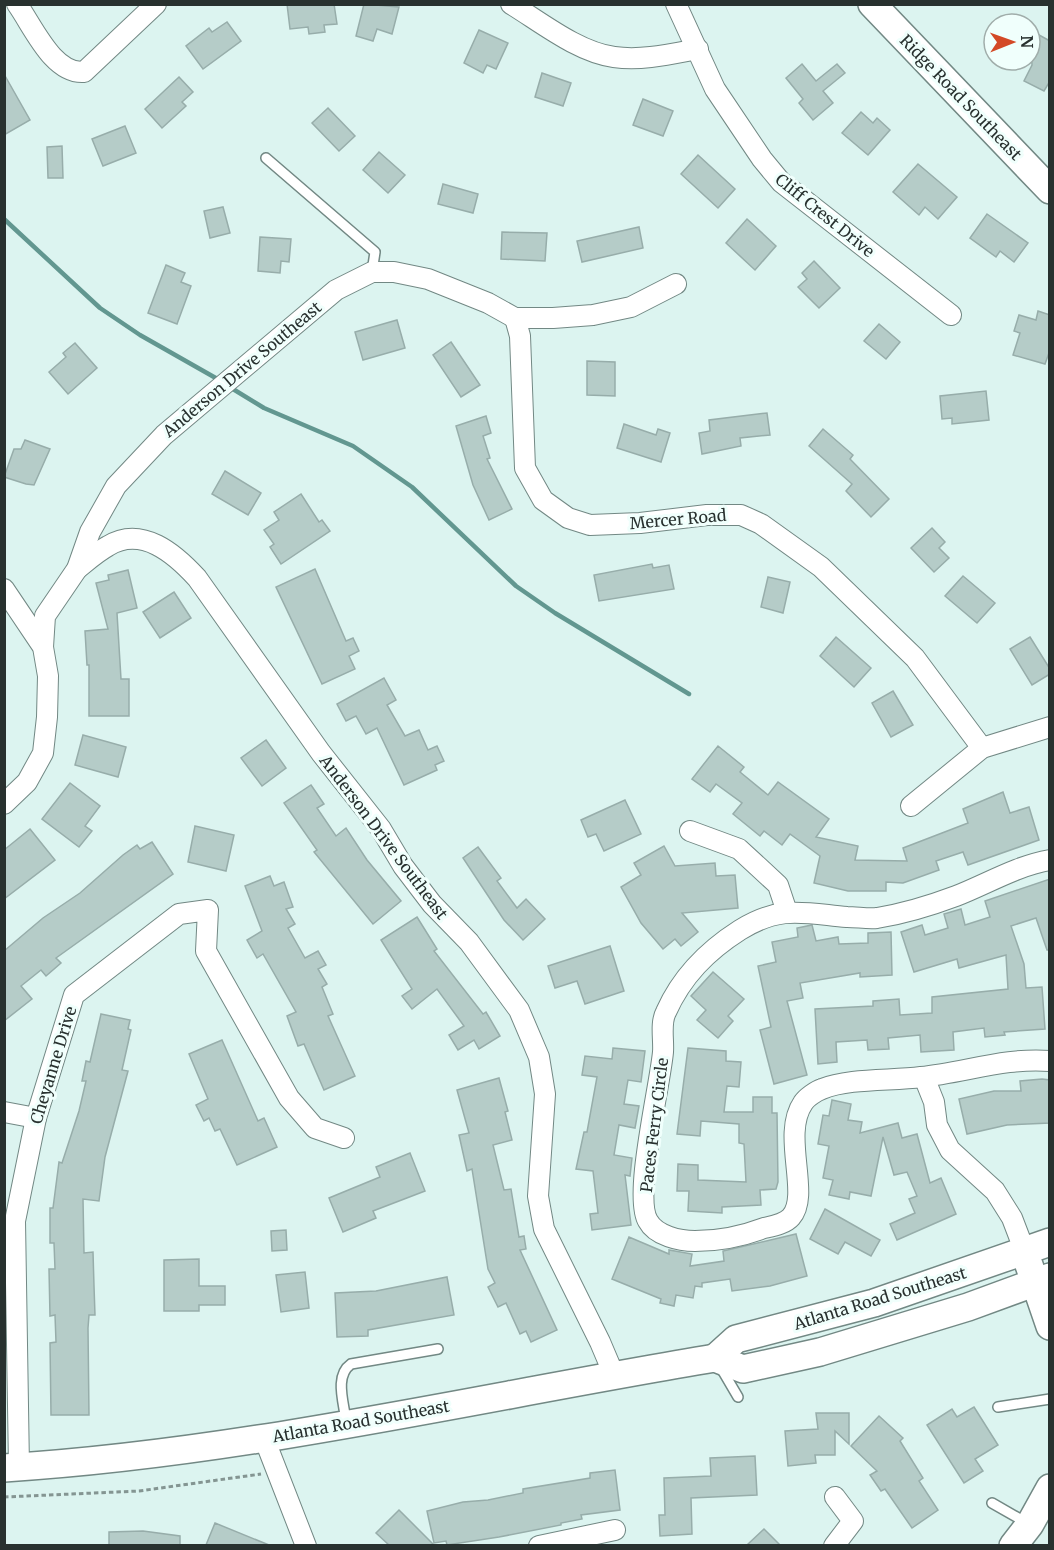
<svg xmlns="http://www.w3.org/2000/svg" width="1054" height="1550" viewBox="0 0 1054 1550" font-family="Merriweather,serif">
	<rect width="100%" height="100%" fill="#dcf4f0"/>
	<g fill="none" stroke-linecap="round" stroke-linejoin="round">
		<!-- stream -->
		<g stroke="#629790" stroke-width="4.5">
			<polyline points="4,219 100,308 140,335 221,381"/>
			<polyline points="228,386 264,408 353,446 412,487 516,586 555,613 689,694"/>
		</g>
	</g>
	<!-- building -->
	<g fill="#b5ccc8" stroke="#97adaa" stroke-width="1.5">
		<polygon points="287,4 334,4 337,24 324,25 325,32 309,34 308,27 290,29"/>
		<polygon points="364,4 399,7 392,34 377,29 373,41 356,36"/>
		<polygon points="227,22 241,41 203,69 186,46 209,28 212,32"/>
		<polygon points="479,30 508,43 496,69 487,65 483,73 464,63"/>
		<polygon points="1030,30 1050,41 1050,81 1044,91 1024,81 1032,65"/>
		<polygon points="802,64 816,81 837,64 845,73 823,91 833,103 813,120 799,103 803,99 786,78"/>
		<polygon points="542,73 571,83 563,106 535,97"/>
		<polygon points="4,74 30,120 4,135"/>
		<polygon points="179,77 193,92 182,102 186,106 162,128 145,109"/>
		<polygon points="643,99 673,111 663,136 633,125"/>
		<polygon points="328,108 355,136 339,151 312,123"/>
		<polygon points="861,112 873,123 877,118 890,130 868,155 842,133"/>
		<polygon points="125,126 136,153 103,166 92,139"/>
		<polygon points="62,146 63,178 48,178 47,147"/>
		<polygon points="379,152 405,175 388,193 363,170"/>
		<polygon points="698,155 735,189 718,208 681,174"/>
		<polygon points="918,164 957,197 938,219 925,207 919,215 893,192"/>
		<polygon points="443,184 478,194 473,213 438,204"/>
		<polygon points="223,207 230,233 210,238 204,211"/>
		<polygon points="987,214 1028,243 1014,262 1000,251 996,257 970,238"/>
		<polygon points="747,219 776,246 755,270 726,243"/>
		<polygon points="639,227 643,248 582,262 577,241"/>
		<polygon points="502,232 547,233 545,261 501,259"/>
		<polygon points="260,237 291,239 289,262 281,261 280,273 258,271"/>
		<polygon points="814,261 840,288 819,308 798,287 807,279 802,273"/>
		<polygon points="166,265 185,273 181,282 191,286 177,324 148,313"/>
		<polygon points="1038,311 1050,315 1050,350 1045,364 1013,355 1020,333 1014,331 1019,315 1036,320"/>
		<polygon points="397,320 405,348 363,360 355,332"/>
		<polygon points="879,324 900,342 886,359 864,341"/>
		<polygon points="451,342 480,385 461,397 433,355"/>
		<polygon points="75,343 97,368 68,394 49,372 66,357 63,353"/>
		<polygon points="587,361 615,362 615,396 587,395"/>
		<polygon points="986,391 989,420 952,424 952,418 942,419 940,396"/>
		<polygon points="767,413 770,435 740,438 741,446 702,454 699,433 710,431 709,420"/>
		<polygon points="486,416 491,433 483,436 490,458 487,459 512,509 489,520 473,485 456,426"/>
		<polygon points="624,424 656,435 658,429 670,433 661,462 617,448"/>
		<polygon points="823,429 853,455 850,459 889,499 871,517 846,491 852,484 809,446"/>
		<polygon points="25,440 50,449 34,485 26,484 4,477 14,449 21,449"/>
		<polygon points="225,471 261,493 248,515 212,494"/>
		<polygon points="301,494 319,522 322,520 330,531 281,564 270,547 274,544 264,530 279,520 274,512"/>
		<polygon points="932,528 945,542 939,548 949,558 934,572 911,548"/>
		<polygon points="652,564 653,568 669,565 674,589 599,601 594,575"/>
		<polygon points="315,569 346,641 353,638 359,651 349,656 355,669 322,684 276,587"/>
		<polygon points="128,570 137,608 117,613 121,679 129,679 129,716 89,716 89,665 87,665 85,631 108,629 96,583 109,580 108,575"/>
		<polygon points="963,576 995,603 977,623 945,596"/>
		<polygon points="768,577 790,582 783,613 761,607"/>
		<polygon points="174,592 191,618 160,638 143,612"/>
		<polygon points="836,637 871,668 854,687 820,656"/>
		<polygon points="1030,637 1050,669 1050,674 1032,685 1010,649"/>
		<polygon points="384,678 396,700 387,705 405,736 419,730 428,750 437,746 444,761 435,765 437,770 404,785 377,728 366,734 356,716 346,721 337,704"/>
		<polygon points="893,691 913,725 891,737 872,703"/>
		<polygon points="83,735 126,747 118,777 75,765"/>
		<polygon points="266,740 286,768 262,786 241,758"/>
		<polygon points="718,746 744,767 740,772 768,795 778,782 829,819 816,837 858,846 855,860 907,861 903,848 968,823 963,809 1003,792 1010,813 1029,807 1039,840 968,865 963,852 936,861 939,870 903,883 886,882 886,891 848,891 814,883 820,856 790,834 782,845 764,831 760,836 733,814 742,803 716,784 710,792 692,779"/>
		<polygon points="70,783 100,806 85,826 92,831 79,847 42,819"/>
		<polygon points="311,785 324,804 317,808 336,836 346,828 367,860 401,901 373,924 314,852 317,850 284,803"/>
		<polygon points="625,800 641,834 604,851 596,834 588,837 581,820"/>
		<polygon points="195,826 234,835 226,871 188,862"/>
		<polygon points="30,829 55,860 4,899 4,850"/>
		<polygon points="152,842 173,874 56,958 61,963 46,976 41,970 21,986 32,999 4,1021 4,951 43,918 80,893 123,855 137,845 140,849"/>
		<polygon points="664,846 675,866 715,863 716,876 735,875 738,908 682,913 698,932 681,946 675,939 663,949 641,923 621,887 641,875 634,863"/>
		<polygon points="478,847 501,878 497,881 517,908 526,899 545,919 523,940 504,920 463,858"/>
		<polygon points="270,876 274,886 284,882 293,907 286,909 295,924 288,928 305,958 318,951 326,965 318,969 327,984 322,987 333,1014 328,1016 355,1076 324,1090 304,1044 298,1046 287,1016 296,1012 263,954 257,958 247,940 262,931 245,886"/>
		<polygon points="1050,879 1050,950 1047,950 1036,918 1011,926 1024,964 1026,988 1042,987 1045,1029 1004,1032 1005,1035 985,1037 984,1028 953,1032 954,1050 921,1052 920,1035 888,1038 889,1049 868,1050 867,1040 836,1042 837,1062 818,1064 815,1009 873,1006 873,1001 899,999 900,1015 932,1013 932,997 1008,989 1006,955 959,968 957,959 914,972 901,932 922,925 925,935 948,928 944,914 961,909 965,925 990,917 985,901"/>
		<polygon points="417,917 437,949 434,951 483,1014 486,1012 500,1036 479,1049 474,1040 458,1050 449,1035 464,1026 437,989 412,1009 402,996 412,989 381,940"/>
		<polygon points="812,925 816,941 838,937 839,944 868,943 868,933 891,932 892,975 860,977 860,973 800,983 803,998 787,1001 807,1075 774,1084 760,1030 771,1027 758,966 776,962 772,942 798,937 797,928"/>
		<polygon points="610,946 624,991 585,1004 577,981 555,988 548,966"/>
		<polygon points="713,972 744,999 728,1016 733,1021 718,1038 697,1020 706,1010 691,996"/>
		<polygon points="101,1014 130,1020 128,1029 131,1030 122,1070 128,1071 105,1157 99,1201 83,1199 84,1253 93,1252 94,1286 95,1315 89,1315 88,1328 89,1415 51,1415 50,1343 56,1342 55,1315 50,1316 49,1269 55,1269 54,1243 50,1243 50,1208 53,1208 59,1162 62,1163 79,1111 86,1081 82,1081 86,1061 90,1062"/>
		<polygon points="222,1040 258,1121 264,1118 277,1147 237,1165 220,1129 215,1131 209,1118 204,1121 196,1105 208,1099 189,1054"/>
		<polygon points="613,1048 645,1051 641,1082 628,1080 624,1104 639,1106 635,1128 619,1125 614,1155 632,1158 630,1176 625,1175 631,1225 592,1230 590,1214 598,1213 593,1171 576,1169 584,1132 587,1132 597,1077 582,1075 585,1056 612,1059"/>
		<polygon points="688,1048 726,1051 726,1061 741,1062 739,1087 727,1086 724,1112 753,1112 753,1097 772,1097 772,1113 777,1113 778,1182 776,1189 760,1190 761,1205 722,1207 722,1213 688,1211 689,1191 677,1191 678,1164 698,1165 698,1180 746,1182 744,1144 739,1143 739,1124 701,1121 700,1136 677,1134"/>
		<polygon points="499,1078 508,1111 505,1112 512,1140 493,1145 504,1190 511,1189 519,1237 524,1236 526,1249 520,1250 557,1330 531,1342 526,1331 520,1334 506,1303 498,1307 488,1287 495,1283 488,1269 472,1169 467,1171 459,1135 469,1133 457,1090"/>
		<polygon points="1042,1079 1050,1080 1050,1123 1007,1125 967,1134 959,1099 994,1091 1021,1091 1020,1081"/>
		<polygon points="832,1100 851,1104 848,1120 862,1122 860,1133 898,1123 902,1138 917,1134 930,1183 941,1178 956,1214 897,1240 890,1224 915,1213 909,1199 917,1196 907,1172 894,1175 883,1137 871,1196 850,1192 849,1199 829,1195 833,1180 823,1178 829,1146 818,1144 823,1115 829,1116"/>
		<polygon points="410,1153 425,1191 373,1211 376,1218 343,1232 329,1198 380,1177 376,1167"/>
		<polygon points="825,1209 880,1240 871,1256 845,1242 838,1254 810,1239"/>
		<polygon points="286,1230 287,1250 272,1251 271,1231"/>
		<polygon points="796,1234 807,1276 770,1286 732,1291 730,1279 702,1283 702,1287 695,1286 693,1298 676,1295 674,1306 660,1303 661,1299 612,1279 629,1237 669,1254 669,1250 692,1254 690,1266 724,1261 723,1251"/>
		<polygon points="199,1259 199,1286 225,1286 225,1305 199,1305 199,1311 164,1311 164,1260"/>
		<polygon points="305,1272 309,1308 281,1312 276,1275"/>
		<polygon points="447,1277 454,1315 368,1330 368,1336 337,1337 335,1293 376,1291"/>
		<polygon points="974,1407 998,1445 975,1459 983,1471 964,1483 927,1425 952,1409 957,1417"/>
		<polygon points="816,1413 849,1413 849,1444 835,1431 835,1455 815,1455 816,1463 788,1466 785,1431 818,1429"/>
		<polygon points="879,1416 903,1438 900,1441 923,1478 919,1481 938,1510 912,1528 885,1489 881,1491 870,1475 877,1471 851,1446"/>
		<polygon points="755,1456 757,1495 691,1498 692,1534 660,1536 659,1515 665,1515 664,1478 711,1476 710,1458"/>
		<polygon points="615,1470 620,1510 581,1515 582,1519 561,1523 561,1525 499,1537 447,1545 446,1541 434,1543 427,1511 463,1502 488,1500 523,1493 523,1489 590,1478 590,1473"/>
		<polygon points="399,1510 434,1545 389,1545 376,1533"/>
		<polygon points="215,1523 269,1545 206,1545"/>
		<polygon points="764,1529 780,1545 747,1545"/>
		<polygon points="143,1531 180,1536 180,1545 109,1545 109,1532"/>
	</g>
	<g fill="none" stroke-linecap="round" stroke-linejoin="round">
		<defs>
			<g id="lane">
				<polyline points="266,158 375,252 372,272"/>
				<polyline points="721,1368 738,1397"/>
				<polyline points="998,1407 1050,1399"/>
				<path d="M346,1421C344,1403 334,1376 351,1364L438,1349"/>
				<polyline points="992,1503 1027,1523"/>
			</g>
			<g id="street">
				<path d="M17,4C34,28 53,74 84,72L156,4"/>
				<path d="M511,4C542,23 578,52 614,57C642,61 671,54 698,49"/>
				<polyline points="676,4 715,89 762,159 781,182 951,315"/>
				<polyline points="515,318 520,336 525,468 543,500 568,518 590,525 640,523 707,515 741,515 761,524 821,567 915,658 982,748"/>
				<path d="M77,569C87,561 97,552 108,546C142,525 175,554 197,578L321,753L381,829L403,866L432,904L469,942L519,1010L539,1057L545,1094L538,1196L544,1229L600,1342L614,1375"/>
				<polyline points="4,589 43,647 48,676 47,717 43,753 27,782 4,804"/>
				<polyline points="43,647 45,616 77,569 90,532 116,486 164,435 336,290 372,272 394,272 428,279 488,303 515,318 553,318 593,315 631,307 676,284"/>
				<polyline points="911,806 982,748 1050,727"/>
				<polyline points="690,831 739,849 778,885 787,912"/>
				<path d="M1050,860C1016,866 987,884 956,896C932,905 902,914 877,918C868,919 857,917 847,917C803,913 780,905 740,930C707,951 682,976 666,1012C660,1023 664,1040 663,1052C660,1086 633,1197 648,1221C656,1236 680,1241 695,1241C718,1241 743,1236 764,1228C773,1226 785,1224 791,1217C811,1195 781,1135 803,1103C806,1098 816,1091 822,1089C849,1078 892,1081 921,1077C963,1073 1007,1057 1050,1061"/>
				<polyline points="924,1077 934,1102 937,1125 950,1150 995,1191 1012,1218 1025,1252"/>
				<polyline points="4,1112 36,1118"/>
				<polyline points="264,1438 306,1546"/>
				<polyline points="19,1467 15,1221 36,1118 74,995 179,914 208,910 206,951 289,1098 315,1128 344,1138"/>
				<polyline points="539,1546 615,1530"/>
				<polyline points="834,1546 853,1521 835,1497"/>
			</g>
			<g id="secondary">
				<polyline points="872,4 1050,190"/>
				<polyline points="1029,1265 1050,1326"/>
				<polyline points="715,1358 736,1339 874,1303 1050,1242"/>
				<path d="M4,1468C244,1453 479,1397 715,1358L743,1369L820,1352L968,1307L1050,1277"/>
				<polyline points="1013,1546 1030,1524 1050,1488"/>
			</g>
		</defs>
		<!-- lane casing -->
		<use href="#lane" stroke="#728884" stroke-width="12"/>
		<!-- street casing -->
		<use href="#street" stroke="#728884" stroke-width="22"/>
		<!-- secondary casing -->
		<use href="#secondary" stroke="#728884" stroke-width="30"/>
		<!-- path -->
		<polyline stroke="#849592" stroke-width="3" stroke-dasharray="4.5 3" stroke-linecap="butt" points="4,1497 139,1491 261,1474"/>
		<!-- lane -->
		<use href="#lane" stroke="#fff" stroke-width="9"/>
		<!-- street -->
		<use href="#street" stroke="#fff" stroke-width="20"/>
		<!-- secondary -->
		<use href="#secondary" stroke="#fff" stroke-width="27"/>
	</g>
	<g text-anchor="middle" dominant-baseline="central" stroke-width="6" stroke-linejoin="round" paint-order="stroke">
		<!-- street labels -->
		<g font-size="16" fill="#28312f" stroke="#f0fffc">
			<text transform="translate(961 97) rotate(46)">Ridge Road Southeast</text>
			<text transform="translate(825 215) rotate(39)">Cliff Crest Drive</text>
			<text transform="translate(242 369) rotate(-40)">Anderson Drive Southeast</text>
			<text transform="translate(678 519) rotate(-5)">Mercer Road</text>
			<text transform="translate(384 837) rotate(53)">Anderson Drive Southeast</text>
			<text transform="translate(53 1065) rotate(-73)">Cheyanne Drive</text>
			<text transform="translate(654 1125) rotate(-83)">Paces Ferry Circle</text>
			<text transform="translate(880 1298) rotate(-17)">Atlanta Road Southeast</text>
			<text transform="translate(361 1421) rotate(-10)">Atlanta Road Southeast</text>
		</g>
	</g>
	<!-- border -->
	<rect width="1054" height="1550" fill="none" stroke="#28312f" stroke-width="12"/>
	<!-- north arrow -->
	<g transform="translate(1012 42) rotate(89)"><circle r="28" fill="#f0fffc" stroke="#a0adaa" stroke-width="1.5"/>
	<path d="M0-4.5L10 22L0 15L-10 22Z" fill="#d34926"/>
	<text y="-9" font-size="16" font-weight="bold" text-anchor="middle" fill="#28312f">N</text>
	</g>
</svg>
